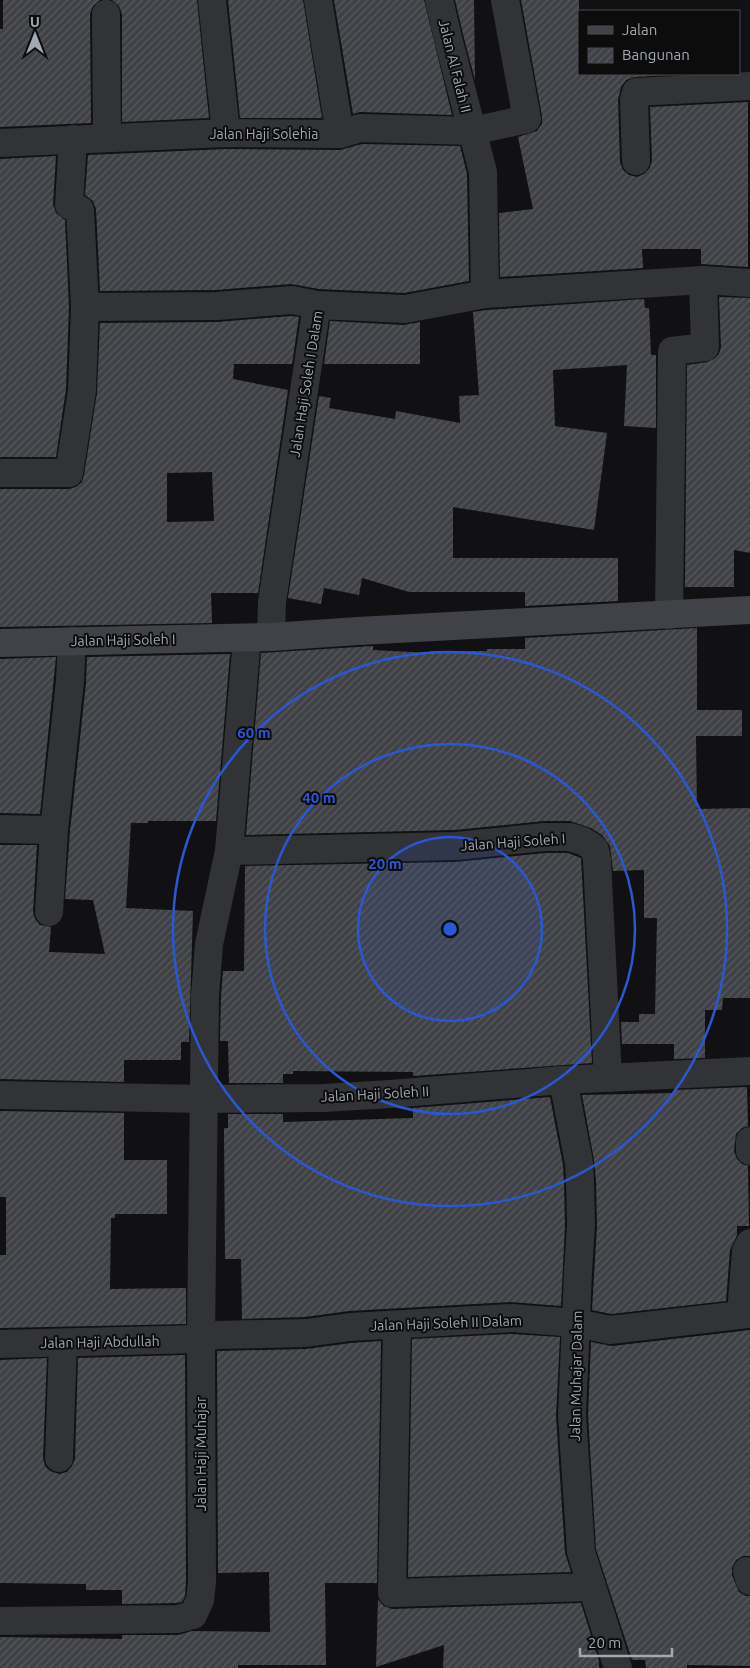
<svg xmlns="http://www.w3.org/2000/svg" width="750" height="1668" viewBox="0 0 750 1668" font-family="Ubuntu,sans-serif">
	<defs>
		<pattern id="building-hatch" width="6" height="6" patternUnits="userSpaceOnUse" patternTransform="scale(1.25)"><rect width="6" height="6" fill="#404146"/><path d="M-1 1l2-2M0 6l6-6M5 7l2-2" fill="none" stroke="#585a5e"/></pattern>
	</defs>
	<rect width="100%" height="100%" fill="#111113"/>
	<!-- building -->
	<g fill="url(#building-hatch)" fill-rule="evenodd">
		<polygon points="3,0 100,0 93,6 90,14 91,123 0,127 0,29 3,29"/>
		<polygon points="112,0 197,0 209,118 122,122 122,14 119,6"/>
		<polygon points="228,0 303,0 322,118 240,118"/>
		<polygon points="334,0 424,0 452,115 360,112 353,114"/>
		<polygon points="455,0 474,0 475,80 464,38"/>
		<polygon points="521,0 579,0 579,74 685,74 635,77 626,80 621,87 618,100 620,162 623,170 629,175 637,177 644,174 650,168 652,160 650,107 748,102 748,267 701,264 701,249 642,249 643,268 500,277 499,213 533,209 518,137 537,131 542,124 542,116"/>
		<polygon points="362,144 460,146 467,174 469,281 404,293 319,289 291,284 216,290 100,291 96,209 93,201 85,195 88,155 226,149 340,150"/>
		<polygon points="56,156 53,204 56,213 65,220 69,307 66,389 56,457 0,457 0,159"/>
		<polygon points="719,297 750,298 750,553 734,550 734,587 685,587 687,365 707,362 714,359 719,354 721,347"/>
		<polygon points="644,299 645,308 649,308 651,355 656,355 656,428 624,426 627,365 553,370 555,426 607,433 594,530 453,507 453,558 618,558 618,601 525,606 525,592 409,592 362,578 359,595 324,588 321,604 288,598 319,396 331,398 329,408 395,419 396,411 460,423 459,396 479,395 473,312 487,310"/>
		<path d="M291,316L299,317L292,364H234L233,379L288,390L258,593H211L212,623L0,627V489H69L76,487L82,482L84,475L97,393L100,323L217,322ZM212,472L214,521L167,522V473Z"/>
		<polygon points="330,321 404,325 420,322 420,364 324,364"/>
		<polygon points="697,628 697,710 742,710 742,736 696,736 697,809 750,808 750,998 723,998 722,1010 705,1010 705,1058 674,1059 674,1044 622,1044 621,1022 639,1022 639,1014 655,1014 657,918 644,918 644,870 613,871 610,846 602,835 591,828 570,821 544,821 455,830 246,835 261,653 373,646 373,650 430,653 430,651 487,651 487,649 525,649 525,638"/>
		<polygon points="230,654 216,821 148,821 148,823 131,823 126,908 193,911 189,1042 181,1042 181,1060 124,1060 124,1082 0,1079 0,845 37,845 33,912 35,919 40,925 51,927 49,952 105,954 93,900 65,899 70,831 86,683 87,657"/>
		<polygon points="56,657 40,814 0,813 0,659"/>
		<polygon points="545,853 568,853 581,858 592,1063 413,1076 413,1072 293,1071 293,1074 283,1074 283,1083 229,1083 228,1041 220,1041 221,997 223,971 244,971 245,866 456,862"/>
		<polygon points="747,1087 748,1126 742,1128 736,1134 734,1151 737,1159 742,1164 748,1166 749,1226 737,1226 737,1235 730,1250 726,1301 611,1314 592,1310 597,1226 596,1181 594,1160 582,1095 674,1093 674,1090"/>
		<polygon points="550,1097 563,1165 564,1182 565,1225 561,1306 511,1302 349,1311 305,1317 242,1319 241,1259 225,1259 224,1128 228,1128 228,1114 283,1114 283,1122 413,1118 413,1108"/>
		<polygon points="0,1111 124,1113 124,1160 167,1160 167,1214 115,1214 115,1218 111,1218 110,1289 186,1288 186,1324 0,1328 0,1255 6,1255 6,1197 0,1197"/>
		<polygon points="750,1330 750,1556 743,1556 736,1560 732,1568 732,1575 739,1592 746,1596 750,1596 750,1666 687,1665 687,1668 646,1668 645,1660 632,1660 596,1549 588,1415 591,1342 612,1346"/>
		<polygon points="512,1334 560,1337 556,1416 565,1553 571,1572 408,1577 412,1339"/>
		<polygon points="381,1341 377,1583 325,1583 326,1665 238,1665 238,1668 0,1668 0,1637 122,1639 122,1635 178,1635 192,1631 270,1632 269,1572 218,1573 217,1351 306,1349 351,1343"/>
		<polygon points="185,1355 186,1581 185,1596 182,1602 176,1603 122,1604 122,1590 86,1590 86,1584 0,1583 0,1360 47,1358 43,1458 45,1466 50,1471 59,1474 67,1472 72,1466 75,1459 78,1358"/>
		<polygon points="378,1600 384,1606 392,1609 581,1603 599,1661 599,1668 443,1668 444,1645 376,1667"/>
	</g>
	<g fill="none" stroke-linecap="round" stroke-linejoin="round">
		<!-- street -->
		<g stroke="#323337" stroke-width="28">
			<polyline points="212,0 226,133"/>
			<polyline points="318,0 340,134"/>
			<polyline points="439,0 449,42 483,172 485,294"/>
			<polyline points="106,14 107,138"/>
			<polyline points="0,143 226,133 340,134 360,128 472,131 527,119 505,0"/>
			<polyline points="636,161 634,99 636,92 750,86"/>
			<polyline points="85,307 217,306 292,300 317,305 405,309 485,294 703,280 750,283"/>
			<polyline points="0,473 69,473 82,391 85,307 80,210 69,205 73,139"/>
			<polyline points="669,615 672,351 705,347 703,280"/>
			<polyline points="271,637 272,602 317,305"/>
			<polyline points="0,829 54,830"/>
			<polyline points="229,851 456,846 544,837 570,837 583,841 591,846 595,850 597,860 608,1078"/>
			<polyline points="49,912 54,830 70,681 72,641"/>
			<polyline points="563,1080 579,1163 580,1181 581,1225 578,1272 572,1415 581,1552 618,1668"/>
			<polyline points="0,1095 204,1099 324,1098 390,1094 563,1080 750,1071"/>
			<polyline points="750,1141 750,1151"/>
			<polyline points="741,1314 746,1251 750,1243"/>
			<polyline points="397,1325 392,1593 592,1587"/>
			<polyline points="0,1344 201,1339 217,1335 306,1333 350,1327 512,1318 576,1323 610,1330 750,1314"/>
			<polyline points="59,1458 63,1343"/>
			<polyline points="747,1571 750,1581"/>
			<polyline points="0,1621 178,1619 193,1615 200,1600 202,1582 201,1339 205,996 209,944 229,851 247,638"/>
		</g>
		<!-- secondary -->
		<polyline stroke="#404247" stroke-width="28" points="0,643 271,637 358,631 750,610"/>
	</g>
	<!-- distance rings -->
	<circle cx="450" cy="929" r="92" fill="#2a57d4" fill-opacity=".12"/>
	<g fill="none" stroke="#2a57d4" stroke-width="2.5">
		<circle cx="450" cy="929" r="92"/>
		<circle cx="450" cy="929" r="185"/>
		<circle cx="450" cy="929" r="277"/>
	</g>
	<g text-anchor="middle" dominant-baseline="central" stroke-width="4" stroke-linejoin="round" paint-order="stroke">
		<!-- street labels -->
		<g font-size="14" fill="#a3a9b3" stroke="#0c0c0d">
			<text transform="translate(455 66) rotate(76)">Jalan Al Falah II</text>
			<text x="264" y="134">Jalan Haji Solehia</text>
			<text transform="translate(306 384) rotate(-81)">Jalan Haji Soleh I Dalam</text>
			<text transform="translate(123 640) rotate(-1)">Jalan Haji Soleh I</text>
			<text transform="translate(513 842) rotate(-4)">Jalan Haji Soleh I</text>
			<text transform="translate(375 1094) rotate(-3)">Jalan Haji Soleh II</text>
			<text transform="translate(446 1323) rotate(-2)">Jalan Haji Soleh II Dalam</text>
			<text transform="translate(100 1342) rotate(-1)">Jalan Haji Abdullah</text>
			<text transform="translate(576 1376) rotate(-89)">Jalan Muhajar Dalam</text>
			<text transform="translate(201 1454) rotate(-90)">Jalan Haji Muhajar</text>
		</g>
	</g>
	<circle cx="450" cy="929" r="8" fill="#2a57d4" stroke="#0c0c0d" stroke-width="2.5"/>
	<g font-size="15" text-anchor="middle" font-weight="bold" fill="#2a57d4" stroke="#0c0c0d" stroke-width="4" stroke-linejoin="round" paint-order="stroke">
		<text x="254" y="738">60 m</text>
		<text x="319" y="803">40 m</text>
		<text x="385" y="869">20 m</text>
	</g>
	<!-- legend -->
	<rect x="578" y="10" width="162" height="65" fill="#0c0c0d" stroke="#484b4f"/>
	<rect x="588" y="26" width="25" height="8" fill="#404247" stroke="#484b4f"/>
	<text x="622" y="35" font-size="15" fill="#a3a9b3">Jalan</text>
	<rect x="588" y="48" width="25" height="15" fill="url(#building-hatch)" stroke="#484b4f"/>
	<text x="622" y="60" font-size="15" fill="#a3a9b3">Bangunan</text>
	<!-- north arrow -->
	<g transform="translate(35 35)" stroke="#0c0c0d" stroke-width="4" paint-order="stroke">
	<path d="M0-4L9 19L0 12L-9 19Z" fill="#a3a9b3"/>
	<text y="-8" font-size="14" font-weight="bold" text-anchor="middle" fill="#a3a9b3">U</text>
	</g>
	<!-- scale -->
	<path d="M580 1648v8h92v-8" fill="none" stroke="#a3a9b3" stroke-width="2.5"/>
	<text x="588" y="1648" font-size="15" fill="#a3a9b3" stroke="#0c0c0d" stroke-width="4" paint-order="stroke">20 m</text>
</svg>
